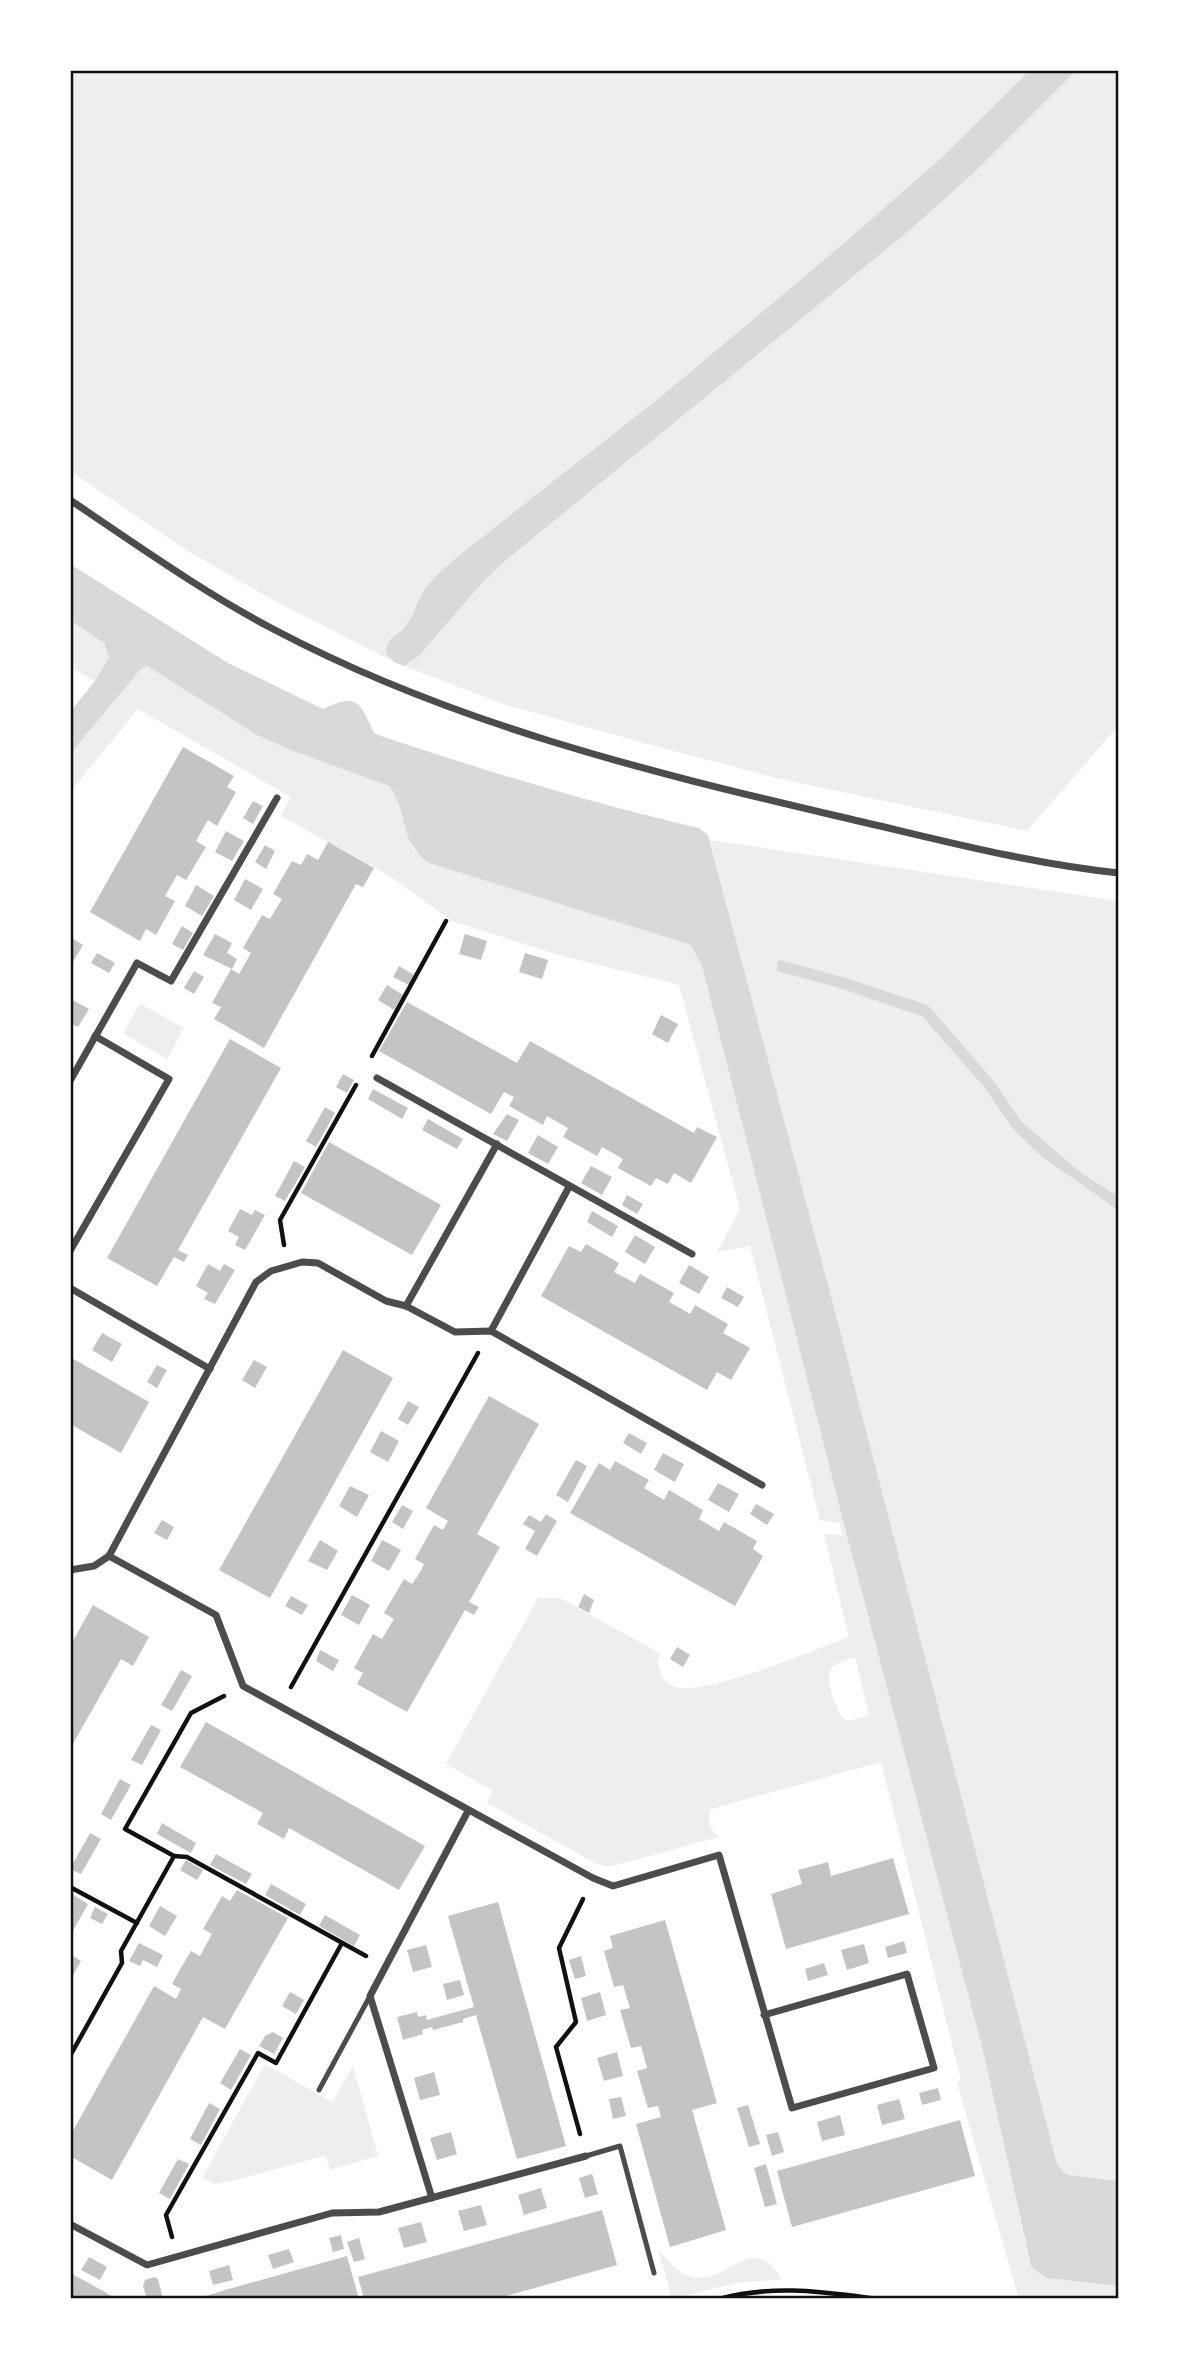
<svg xmlns="http://www.w3.org/2000/svg" width="1189" height="2369" viewBox="0 0 1189 2369" font-family="'Archivo Narrow',sans-serif">
	<rect width="100%" height="100%" fill="#fff"/>
	<!-- green -->
	<g fill="#eee" fill-rule="evenodd">
		<polygon points="70,70 1030,70 940,159 843,244 664,394 452,561 431,581 421,595 408,624 389,639 386,654 394,662 273,600 186,550 70,471"/>
		<polygon points="1077,70 1119,70 1119,725 1027,831 776,778 648,744 506,705 404,666 419,656 482,583 505,561 910,230 979,168"/>
		<path d="M70,620C83,628 116,642 108,662C105,669 99,675 95,681L70,667Z"/>
		<path d="M147,666L257,735L293,751L389,786L396,796L413,850L429,863L691,945L702,966L847,1536L983,2051L1029,2260L1046,2278L1119,2286V2299H1019L957,2082L961,2080L881,1762L711,1809C707,1822 709,1828 719,1837L609,1867L599,1865L487,1803L493,1791L446,1764L538,1598H560L661,1654L657,1662C660,1671 662,1679 670,1685C696,1701 818,1648 849,1637L824,1534L843,1535L839,1523L820,1520L750,1246L717,1252L740,1209L679,985L558,955L452,921L388,875L281,816L291,797L138,709L70,792V754L141,669ZM855,1657L869,1715C863,1716 853,1721 847,1720C837,1719 825,1677 830,1670C834,1663 847,1660 855,1657Z"/>
		<polygon points="710,840 1119,901 1119,1197 1080,1172 1022,1122 993,1080 928,1005 843,977 780,960 777,962 778,971 839,988 922,1015 984,1087 1013,1129 1041,1156 1119,1211 1119,2181 1069,2175 1063,2173 1057,2164"/>
		<polygon points="140,1004 184,1028 167,1059 123,1033"/>
		<polygon points="265,2064 332,2102 353,2066 378,2156 330,2170 327,2159 324,2156 239,2179 215,2184 202,2178"/>
		<path d="M658,2249C666,2258 675,2270 686,2275C727,2292 750,2225 782,2280L742,2282L672,2299Z"/>
	</g>
	<!-- water -->
	<g fill="#d9d9d9">
		<path d="M1030,70H1077L979,168L910,230L505,561L482,583L419,656L404,666L394,662L386,654C386,635 397,637 407,624C414,616 416,603 422,594C429,581 441,572 452,561L664,394L843,244L940,159Z"/>
		<path d="M70,564L228,663L323,709C358,692 360,703 374,733L381,736C486,771 591,803 699,828L708,835L828,1285L1057,2164L1063,2172L1069,2175L1119,2181V2286L1046,2278L1031,2266L983,2051L847,1536L702,966L691,945L429,863C398,842 409,812 389,786L293,751L257,735L147,666L141,669L70,754V712L95,681L109,657L104,643L70,620Z"/>
		<polygon points="780,960 843,977 928,1005 993,1080 1022,1122 1080,1172 1119,1197 1119,1211 1041,1156 1013,1129 984,1087 922,1016 839,988 777,971 777,962"/>
	</g>
	<!-- building -->
	<g fill="#c4c4c4">
		<polygon points="183,747 234,776 227,787 236,792 217,826 208,820 196,841 206,847 186,880 177,875 165,896 175,901 156,935 146,929 140,941 90,912"/>
		<polygon points="253,801 263,806 253,824 243,818"/>
		<polygon points="226,831 244,841 232,861 215,852"/>
		<polygon points="328,842 374,868 363,887 356,884 264,1048 214,1019 221,1007 212,1003 231,969 239,974 251,953 243,948 262,915 270,919 282,899 273,894 292,861 301,865 307,854 318,860"/>
		<polygon points="265,845 275,851 266,869 255,862"/>
		<polygon points="245,879 263,889 251,910 234,900"/>
		<polygon points="196,885 214,896 202,916 185,906"/>
		<polygon points="182,926 193,933 183,950 172,944"/>
		<polygon points="215,934 232,943 227,953 237,959 232,969 203,955"/>
		<polygon points="465,934 487,941 481,960 459,954"/>
		<polygon points="70,937 83,945 70,967"/>
		<polygon points="97,953 115,963 109,973 91,963"/>
		<polygon points="525,953 548,960 542,979 519,972"/>
		<polygon points="399,966 414,975 409,985 393,977"/>
		<polygon points="194,971 204,977 194,994 184,988"/>
		<polygon points="387,985 403,995 394,1010 378,1000"/>
		<polygon points="71,999 89,1009 78,1027 70,1023"/>
		<polygon points="407,1002 517,1063 530,1041 694,1133 697,1127 717,1137 691,1183 674,1173 668,1184 656,1178 651,1186 618,1168 623,1159 602,1147 597,1156 563,1137 568,1128 547,1116 543,1125 509,1106 514,1097 504,1092 491,1114 379,1051"/>
		<polygon points="661,1015 678,1024 668,1043 652,1034"/>
		<polygon points="230,1039 281,1068 178,1250 188,1255 184,1262 174,1257 157,1286 107,1258"/>
		<polygon points="343,1074 354,1080 347,1093 336,1087"/>
		<polygon points="373,1089 408,1108 402,1119 368,1099"/>
		<polygon points="325,1107 335,1113 316,1147 306,1141"/>
		<polygon points="507,1114 519,1120 507,1141 493,1134"/>
		<polygon points="428,1119 463,1139 457,1149 422,1130"/>
		<polygon points="538,1135 558,1147 548,1164 528,1153"/>
		<polygon points="329,1142 441,1205 412,1255 301,1193"/>
		<polygon points="294,1161 305,1167 285,1201 275,1196"/>
		<polygon points="591,1166 612,1177 602,1195 581,1183"/>
		<polygon points="627,1195 643,1204 637,1214 622,1205"/>
		<polygon points="240,1209 252,1215 255,1210 265,1215 245,1250 235,1245 239,1237 228,1231"/>
		<polygon points="592,1211 618,1226 612,1237 587,1222"/>
		<polygon points="635,1235 655,1247 645,1264 625,1252"/>
		<polygon points="586,1244 619,1263 614,1272 635,1283 640,1274 674,1293 669,1302 680,1308 690,1314 695,1305 728,1324 723,1333 750,1348 731,1380 717,1372 707,1390 541,1296 569,1246 581,1252"/>
		<polygon points="208,1264 220,1271 224,1264 235,1270 215,1304 204,1299 208,1293 196,1286"/>
		<polygon points="689,1265 709,1277 699,1294 679,1283"/>
		<polygon points="727,1287 744,1297 738,1307 721,1298"/>
		<polygon points="102,1333 122,1344 112,1362 92,1350"/>
		<polygon points="343,1350 393,1378 270,1598 219,1570"/>
		<polygon points="70,1357 149,1402 121,1453 70,1424"/>
		<polygon points="254,1360 267,1367 255,1388 242,1380"/>
		<polygon points="157,1365 167,1370 157,1388 147,1382"/>
		<polygon points="489,1396 539,1424 477,1534 500,1547 469,1602 479,1607 474,1615 465,1610 407,1712 357,1684 363,1673 354,1668 373,1634 382,1639 394,1619 384,1613 404,1579 412,1584 419,1574 424,1564 415,1559 434,1525 443,1530 448,1521 426,1508"/>
		<polygon points="408,1401 419,1407 408,1425 398,1419"/>
		<polygon points="381,1431 399,1441 388,1462 370,1452"/>
		<polygon points="629,1433 647,1443 641,1454 623,1443"/>
		<polygon points="663,1453 684,1464 675,1482 654,1470"/>
		<polygon points="576,1460 587,1466 568,1502 556,1495"/>
		<polygon points="615,1461 649,1480 644,1488 664,1500 669,1490 703,1510 699,1519 719,1531 724,1522 757,1541 753,1549 763,1556 735,1606 570,1513 599,1463 610,1470"/>
		<polygon points="718,1483 739,1494 729,1512 708,1500"/>
		<polygon points="350,1486 369,1495 357,1517 339,1506"/>
		<polygon points="756,1504 774,1514 767,1525 750,1514"/>
		<polygon points="402,1505 413,1511 403,1529 392,1522"/>
		<polygon points="546,1514 557,1521 537,1556 525,1549 535,1531 523,1524 529,1515 541,1522"/>
		<polygon points="162,1520 174,1527 167,1540 154,1533"/>
		<polygon points="320,1540 338,1551 327,1570 308,1561"/>
		<polygon points="382,1540 401,1550 389,1571 371,1561"/>
		<polygon points="584,1594 594,1600 589,1613 578,1607"/>
		<polygon points="352,1595 370,1605 359,1625 341,1615"/>
		<polygon points="291,1596 308,1605 302,1615 285,1606"/>
		<polygon points="93,1605 149,1637 133,1666 121,1659 70,1749 70,1646"/>
		<polygon points="677,1647 690,1655 683,1667 670,1659"/>
		<polygon points="320,1650 339,1660 333,1671 316,1661"/>
		<polygon points="181,1670 192,1676 172,1711 161,1705"/>
		<polygon points="206,1722 425,1846 399,1890 289,1828 284,1839 257,1824 263,1813 180,1767"/>
		<polygon points="151,1725 161,1730 142,1765 131,1760"/>
		<polygon points="120,1779 131,1785 111,1820 101,1814"/>
		<polygon points="162,1823 196,1843 191,1853 157,1834"/>
		<polygon points="90,1833 101,1839 81,1874 70,1869"/>
		<polygon points="216,1854 252,1874 246,1884 210,1865"/>
		<polygon points="893,1858 909,1914 786,1949 771,1894 802,1884 798,1870 828,1862 831,1876"/>
		<polygon points="186,1860 203,1870 197,1880 180,1870"/>
		<polygon points="271,1884 306,1904 300,1915 265,1895"/>
		<polygon points="237,1890 288,1918 225,2029 203,2017 112,2180 70,2156 70,2136 154,1986 176,1999 181,1989 172,1984 182,1966 191,1951 200,1956 212,1934 203,1929 222,1896 230,1901"/>
		<polygon points="70,1893 88,1904 70,1936"/>
		<polygon points="498,1902 566,2146 517,2159 476,2015 463,2019 463,2022 433,2030 432,2027 422,2030 423,2034 403,2040 397,2017 417,2012 418,2017 426,2015 427,2020 474,2007 448,1916"/>
		<polygon points="160,1906 177,1916 165,1936 149,1926"/>
		<polygon points="95,1907 108,1914 102,1924 90,1918"/>
		<polygon points="325,1915 360,1935 354,1946 319,1926"/>
		<polygon points="665,1920 717,2103 692,2110 726,2230 670,2247 636,2124 661,2117 658,2106 648,2108 637,2071 647,2068 641,2046 631,2048 620,2010 630,2008 623,1985 614,1987 604,1951 613,1948 610,1936"/>
		<polygon points="904,1941 907,1953 888,1958 885,1947"/>
		<polygon points="139,1943 163,1955 157,1967 143,1960 140,1966 129,1961"/>
		<polygon points="864,1944 869,1963 847,1970 841,1950"/>
		<polygon points="426,1945 432,1967 413,1972 407,1950"/>
		<polygon points="70,1954 81,1961 70,1981"/>
		<polygon points="581,1956 586,1976 575,1979 569,1960"/>
		<polygon points="824,1963 828,1975 808,1981 805,1969"/>
		<polygon points="460,1980 464,1995 447,2000 443,1984"/>
		<polygon points="290,1992 304,2000 296,2014 282,2006"/>
		<polygon points="600,1992 606,2015 587,2021 581,1998"/>
		<polygon points="273,2032 283,2038 274,2054 259,2046 265,2036"/>
		<polygon points="240,2049 251,2055 231,2090 220,2083"/>
		<polygon points="617,2052 623,2076 604,2081 597,2058"/>
		<polygon points="434,2072 440,2095 420,2100 414,2078"/>
		<polygon points="938,2088 941,2100 922,2105 919,2093"/>
		<polygon points="621,2097 626,2116 613,2119 609,2099"/>
		<polygon points="899,2099 905,2119 882,2125 877,2105"/>
		<polygon points="209,2103 220,2109 201,2145 190,2139"/>
		<polygon points="748,2105 760,2144 749,2147 737,2108"/>
		<polygon points="840,2115 845,2135 822,2141 817,2122"/>
		<polygon points="960,2120 975,2176 792,2227 777,2171"/>
		<polygon points="451,2132 457,2154 437,2160 430,2138"/>
		<polygon points="778,2132 784,2152 772,2156 766,2135"/>
		<polygon points="178,2159 189,2164 170,2199 159,2193"/>
		<polygon points="766,2164 777,2204 765,2207 754,2168"/>
		<polygon points="592,2174 598,2194 585,2198 579,2178"/>
		<polygon points="541,2188 547,2208 524,2215 518,2195"/>
		<polygon points="481,2205 487,2225 464,2231 458,2211"/>
		<polygon points="602,2210 617,2265 495,2299 364,2299 358,2277"/>
		<polygon points="421,2222 427,2242 404,2248 398,2228"/>
		<polygon points="341,2235 344,2249 333,2252 329,2238"/>
		<polygon points="359,2238 365,2259 354,2262 347,2242"/>
		<polygon points="289,2249 294,2262 273,2269 268,2255"/>
		<polygon points="347,2256 359,2299 197,2299 225,2290"/>
		<polygon points="89,2257 107,2267 100,2280 81,2270"/>
		<polygon points="229,2265 233,2280 213,2285 209,2271"/>
		<polygon points="70,2273 87,2282 117,2299 70,2299"/>
		<polygon points="154,2277 158,2279 163,2299 147,2299 143,2286 145,2280"/>
	</g>
	<g fill="none" stroke-linecap="round" stroke-linejoin="round">
		<!-- path -->
		<g stroke="#111" stroke-width="4.5">
			<polyline points="372,1056 446,921"/>
			<polyline points="284,1245 280,1220 356,1085"/>
			<polyline points="291,1687 478,1353"/>
			<polyline points="174,1856 187,1857 366,1956"/>
			<polyline points="70,1887 137,1923"/>
			<polyline points="70,2056 122,1963 121,1951 174,1856 125,1829 191,1713 224,1696"/>
			<polyline points="580,2134 556,2047 576,2022 559,1948 583,1899"/>
			<polyline points="172,2237 166,2215 258,2053 276,2063 342,1943"/>
			<path d="M719,2299C775,2284 823,2292 879,2299"/>
		</g>
		<!-- service -->
		<g stroke="#4c4c4c" stroke-width="5">
			<polyline points="319,2090 370,1996"/>
			<polyline points="586,2156 620,2146 654,2273"/>
		</g>
		<!-- minor -->
		<g stroke="#4c4c4c" stroke-width="7">
			<path d="M70,500C137,545 204,593 275,630C451,723 645,771 837,816C930,837 1023,863 1119,873"/>
			<polyline points="377,1078 692,1254"/>
			<polyline points="70,1081 137,963 171,981 277,798"/>
			<polyline points="70,1251 169,1079 95,1036"/>
			<polyline points="70,1288 210,1369"/>
			<polyline points="406,1306 497,1144"/>
			<polyline points="491,1331 569,1187"/>
			<polyline points="109,1556 256,1282 271,1271 302,1262 318,1263 386,1301 406,1306 455,1332 491,1331 762,1485"/>
			<polyline points="70,1570 94,1566 109,1556 216,1615 243,1686 593,1878 613,1886 719,1855 792,2108 934,2068 907,1974 764,2015"/>
			<polyline points="432,2198 370,1996 468,1811"/>
			<polyline points="70,2224 147,2265 332,2213 379,2212 586,2156"/>
		</g>
	</g>
	<!-- border -->
	<rect width="1189" height="2369" fill="none" stroke="#ffffff" stroke-width="144"/>
	<rect x="72" y="72" width="1045" height="2225" fill="none" stroke="#111" stroke-width="2.5"/>
</svg>
